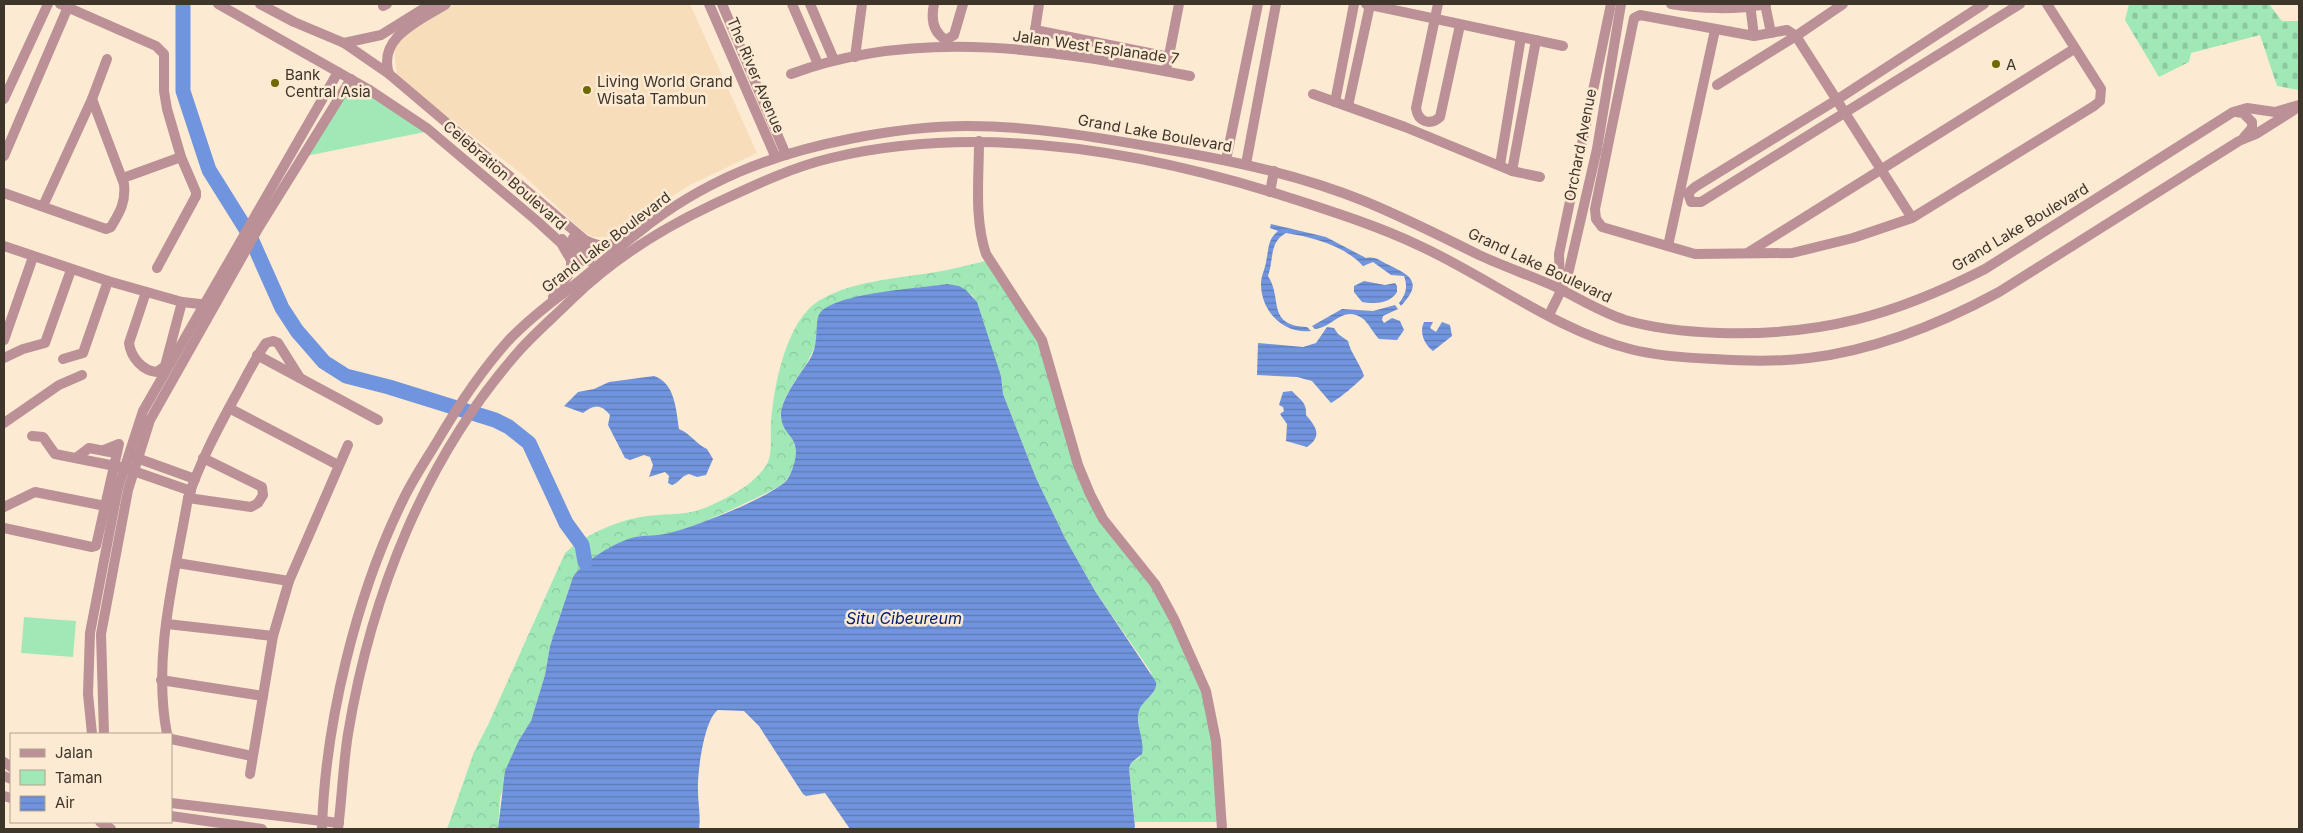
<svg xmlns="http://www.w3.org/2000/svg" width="2303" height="833" viewBox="0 0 2303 833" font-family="Inter,sans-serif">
	<defs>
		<pattern id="forest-crowns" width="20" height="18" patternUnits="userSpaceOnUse" patternTransform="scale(1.25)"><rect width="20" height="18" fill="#a0e9b6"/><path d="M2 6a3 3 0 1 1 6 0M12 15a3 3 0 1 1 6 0" fill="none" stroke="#8bc89d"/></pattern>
		<pattern id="cemetery-stones" width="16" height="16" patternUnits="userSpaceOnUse" patternTransform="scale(1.25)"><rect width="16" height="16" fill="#a0e9b6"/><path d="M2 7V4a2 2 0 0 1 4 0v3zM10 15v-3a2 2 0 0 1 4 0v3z" fill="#8bc89d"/></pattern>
		<pattern id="water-rules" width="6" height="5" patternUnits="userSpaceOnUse" patternTransform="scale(1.25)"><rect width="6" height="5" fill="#7194de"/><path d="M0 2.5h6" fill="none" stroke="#5e7ab4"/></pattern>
	</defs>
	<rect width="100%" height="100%" fill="#fcead3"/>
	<!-- built -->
	<polygon fill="#f8ddbb" points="455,4 690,4 757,153 690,185 606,237 593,237 584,232 523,175 397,77 394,49 404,36"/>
	<!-- forest -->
	<path fill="url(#forest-crowns)" d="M989,260L1042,340L1090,494L1155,584L1206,691L1221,822H1135L1129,768L1131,763L1140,757L1138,713L1141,705L1154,692L1151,672L1095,591L1065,538L1036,478L1003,394L1001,376L973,296L959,286L947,284L918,288L818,331C815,365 786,382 781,413C778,433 807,436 791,473C785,486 770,491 758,497C729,511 698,526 666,534C656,536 646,535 636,537C618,541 582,562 573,577L550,646L545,675L531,721L519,740L500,798L498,829H447L474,752L488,725L565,553C586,534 618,520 647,516C662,514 680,515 696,511C712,506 733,495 746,486C754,480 763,471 767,464C773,452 770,435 771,422C774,385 786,320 820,300C853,281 893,279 930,273C950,270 969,265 989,260Z"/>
	<!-- cemetery -->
	<polygon fill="url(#cemetery-stones)" points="2129,4 2269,4 2282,21 2299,21 2299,90 2277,86 2260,35 2191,53 2189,62 2159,77 2125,20"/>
	<!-- park -->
	<g fill="#a0e9b6">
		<polygon points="351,79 430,131 301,157"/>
		<polygon points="24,617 76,621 73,657 21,653"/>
	</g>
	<!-- water -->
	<g fill="url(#water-rules)">
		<path d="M1271,224L1326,237L1366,258C1377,256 1381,262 1391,266C1414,277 1421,284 1401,306L1399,303C1406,294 1408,287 1404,276L1391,275L1373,262L1363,266C1345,246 1312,237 1286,233C1269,242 1274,259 1268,276C1283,299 1266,325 1307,327L1311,331C1284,334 1261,312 1261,284C1261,276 1265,269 1266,262C1269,249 1267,240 1278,231L1270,228Z"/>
		<path d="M1364,281L1385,285L1395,283L1397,286V292C1390,304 1374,304 1362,302L1354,292V286Z"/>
		<path d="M947,284L959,286L966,290L977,302L1001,376L1003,394L1036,478L1065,538L1095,591L1156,682C1158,694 1142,700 1139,711C1135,725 1145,740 1142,754L1131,763L1129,768L1135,827L1133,829H850L825,793L806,796L803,794L759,726L744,711L718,710C704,719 697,774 698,791C698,805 701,815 699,829H498L505,771L519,740L531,721L545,675L550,646L573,577C582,562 617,541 635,537C645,535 656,536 665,534C690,529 769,498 786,481C790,477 792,470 794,464C802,435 782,437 781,416C780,400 801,373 810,359C820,343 814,321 820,313C835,293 921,288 947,284Z"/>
		<path d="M1395,305L1398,309L1383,316L1382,320L1384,323L1392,318L1400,321L1404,330L1397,340L1379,339C1373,333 1368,322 1362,318C1343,305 1332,328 1315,329L1312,326L1342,309L1373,311Z"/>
		<path d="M1424,322H1433L1430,328L1436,332L1442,322L1450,325L1452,336L1433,351C1424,344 1419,332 1424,322Z"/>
		<path d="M1327,327L1334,328L1338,334L1348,341C1351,354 1360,363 1364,376C1358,383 1339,399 1331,403L1312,381L1297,377L1257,375L1258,343L1303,347L1316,343Z"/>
		<path d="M654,376C675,383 676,409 679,429C691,434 696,444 707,449L713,459L706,475L697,477L689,474C681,476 679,483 672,485L668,483L669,476L665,472L649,477L653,465L650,457L644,455L630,460L625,458L608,425L610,415C601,404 594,404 583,413L564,406L578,392L594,389L609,382Z"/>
		<path d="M1292,391C1300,400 1307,402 1306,415C1316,427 1323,436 1307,447L1286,441L1287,424L1280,414L1284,411L1283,407L1279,405L1283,392Z"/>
	</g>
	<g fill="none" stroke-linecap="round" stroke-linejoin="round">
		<!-- river -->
		<polyline stroke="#7194de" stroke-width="15" points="183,4 183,91 209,170 249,234 282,308 297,331 324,362 346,376 389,387 495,420 509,427 529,443 566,523 582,545 585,562"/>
		<!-- minor -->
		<g stroke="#bb9097" stroke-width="10">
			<polyline points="60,4 156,46 164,54 164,91 167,109 181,157 196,192 196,196 157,268"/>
			<polyline points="218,4 368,89 428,129 537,221 561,243 571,260 571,271 553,297"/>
			<path d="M260,4L294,22L344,43L389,74L585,240C603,249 607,246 625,239"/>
			<polyline points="709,4 776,158"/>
			<polyline points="722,4 786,155"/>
			<polyline points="792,4 818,64"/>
			<polyline points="810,4 834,60"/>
			<path d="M934,4C931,18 932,32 946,40L954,35L963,4"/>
			<polyline points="1366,4 1563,46"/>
			<path d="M1438,4L1416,108C1418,122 1430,126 1440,117L1460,25"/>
			<path d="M1671,4C1700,9 1737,10 1766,4"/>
			<polyline points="1750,4 1754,36"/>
			<polyline points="1765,4 1771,33"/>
			<polyline points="1984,4 1838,99 1695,187 1688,193 1691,202 1701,202 2020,4"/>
			<polyline points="383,6 387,4"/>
			<polyline points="1035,30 1169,57"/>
			<polyline points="344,43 381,35 431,4"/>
			<polyline points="1032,50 1039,4"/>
			<polyline points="855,57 862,4"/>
			<polyline points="1166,71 1179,4"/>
			<path d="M389,74C377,37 420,21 446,4"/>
			<path d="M791,74C920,26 1059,51 1190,76"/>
			<polyline points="1717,85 1796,36 1843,4"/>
			<polyline points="1313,94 1405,127 1512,171 1540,177"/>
			<polyline points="4,99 48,4"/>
			<polyline points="1335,102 1354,4"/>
			<polyline points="1348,106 1370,5"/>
			<polyline points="2236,112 2243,113 2252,122 2252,128 2244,137"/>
			<path d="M979,141C979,179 974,218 986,254L1042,340L1078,465L1090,494L1103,519L1155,584L1174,619L1206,691L1216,741L1222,829"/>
			<polyline points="4,156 68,7"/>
			<polyline points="1226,160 1258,4"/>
			<polyline points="1246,164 1276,4"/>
			<polyline points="1500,165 1521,37"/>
			<polyline points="1512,171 1536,40"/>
			<polyline points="123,178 181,157"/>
			<polyline points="1270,192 1274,171"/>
			<path d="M4,193L106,229L111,227C120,212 126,202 124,184L92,99"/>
			<polyline points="43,206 92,99 107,59"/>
			<polyline points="1912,218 1796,36 1787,30 1754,36 1640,15 1634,18 1595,209 1596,219 1602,227 1695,254 1792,253 1853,238 1912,218 2094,106 2100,101 2101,89 2047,4"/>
			<polyline points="562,239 584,261 589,261 592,256 573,238"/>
			<polyline points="4,246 108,281 182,302 209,305"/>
			<polyline points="1668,246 1715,30"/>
			<polyline points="1749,252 2074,49"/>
			<polyline points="1560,289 1559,254 1611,4"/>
			<path d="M146,292L129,343C131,358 143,371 157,372L165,366L182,302"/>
			<path d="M1549,315C1555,302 1566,283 1569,270L1597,149L1621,4"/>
			<polyline points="4,340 33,257"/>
			<polyline points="257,355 378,420"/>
			<polyline points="4,358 23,349 45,343 71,270"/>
			<polyline points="63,359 83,353 108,281"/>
			<polyline points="229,408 338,465"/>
			<polyline points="4,423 59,385 82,375"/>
			<polyline points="32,436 43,437 55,454 125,468 191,491"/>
			<polyline points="134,457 195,479"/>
			<polyline points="76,458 89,448 110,452"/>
			<polyline points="188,498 251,507 258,503 263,495 262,487 203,458"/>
			<polyline points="4,507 35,492 105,506"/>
			<polyline points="4,528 92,547 96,546 119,444 104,450"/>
			<polyline points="177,563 289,581"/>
			<polyline points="167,624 273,636"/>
			<polyline points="161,680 263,696"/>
			<polyline points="92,734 88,694 90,633 118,488 143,411 338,72"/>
			<polyline points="104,734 101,634 128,490 150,420 259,227 351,79"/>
			<path d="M167,734C152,656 175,575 188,498C200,462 217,430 235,397C245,379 254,360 266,343L273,341L278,343L300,378"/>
			<polyline points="171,739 252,756"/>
			<polyline points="4,762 11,767"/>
			<polyline points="250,774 273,636 289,581 348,445"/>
			<polyline points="4,776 11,779"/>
			<polyline points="4,796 11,798"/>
			<polyline points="171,803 339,823"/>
			<polyline points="171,816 262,829"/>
			<polyline points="100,822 111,829"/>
			<path d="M322,829C325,724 356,595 403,500C412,481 424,463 435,445C456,409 480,372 508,341C525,323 545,307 565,292C590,273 614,251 639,232C669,208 704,187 739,172C803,144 899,126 968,126C1031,126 1096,137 1158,148C1229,160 1297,174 1364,201C1403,217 1441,236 1479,255C1505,267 1532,276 1558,288C1580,299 1601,312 1625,320C1656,329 1688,332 1720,333C1821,336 1895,315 1985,269L2233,112L2247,108L2275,112L2299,105"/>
			<path d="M338,829C342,798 343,765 348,734C371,595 425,457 519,351C535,333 555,316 572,299C613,259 661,229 712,205C751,187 789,168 831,158C979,123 1138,150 1281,195C1327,210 1376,225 1420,246C1488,277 1557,331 1630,349C1657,356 1686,358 1714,359C1745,361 1778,362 1809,358C1877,350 1940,324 1999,292L2239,141L2256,134L2294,110"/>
		</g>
	</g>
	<!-- markers -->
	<g fill="#716800" stroke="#fcead3" stroke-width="2">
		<circle cx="1996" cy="64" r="5"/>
		<circle cx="275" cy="83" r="5"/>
		<circle cx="587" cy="90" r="5"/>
	</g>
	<g text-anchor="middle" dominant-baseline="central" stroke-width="5" stroke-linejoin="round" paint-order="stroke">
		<!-- street labels -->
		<g font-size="15" fill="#3e352b" stroke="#fcead3">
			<text transform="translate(1096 47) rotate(8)">Jalan West Esplanade 7</text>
			<text transform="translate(756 75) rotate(67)">The River Avenue</text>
			<text transform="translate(1155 133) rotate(10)">Grand Lake Boulevard</text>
			<text transform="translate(1580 145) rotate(-79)">Orchard Avenue</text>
			<text transform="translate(505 175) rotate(41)">Celebration Boulevard</text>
			<text transform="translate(2020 227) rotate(-31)">Grand Lake Boulevard</text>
			<text transform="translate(606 242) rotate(-37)">Grand Lake Boulevard</text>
			<text transform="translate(1540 265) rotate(25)">Grand Lake Boulevard</text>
		</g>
		<!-- poi labels -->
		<g font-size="15" fill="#3e352b" stroke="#fcead3" text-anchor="start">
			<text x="2006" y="64">A</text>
			<text x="285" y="74">Bank<tspan x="285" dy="17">Central Asia</tspan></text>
			<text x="597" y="81">Living World Grand<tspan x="597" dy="17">Wisata Tambun</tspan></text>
		</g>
		<!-- water labels -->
		<g font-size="16" font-style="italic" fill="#052175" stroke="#fcead3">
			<text x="904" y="618">Situ Cibeureum</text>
		</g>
	</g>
	<!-- border -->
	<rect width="2303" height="833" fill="none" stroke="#3e352b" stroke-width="10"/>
	<!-- legend -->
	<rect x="10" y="733" width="162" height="90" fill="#fcead3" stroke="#b0a290"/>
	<rect x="20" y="749" width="25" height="8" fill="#bb9097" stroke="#b0a290"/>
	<text x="55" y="758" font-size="15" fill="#3e352b">Jalan</text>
	<rect x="20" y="770" width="25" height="15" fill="#a0e9b6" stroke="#b0a290"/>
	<text x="55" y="783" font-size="15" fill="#3e352b">Taman</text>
	<rect x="20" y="796" width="25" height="15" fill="url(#water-rules)" stroke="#b0a290"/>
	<text x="55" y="808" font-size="15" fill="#3e352b">Air</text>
</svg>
